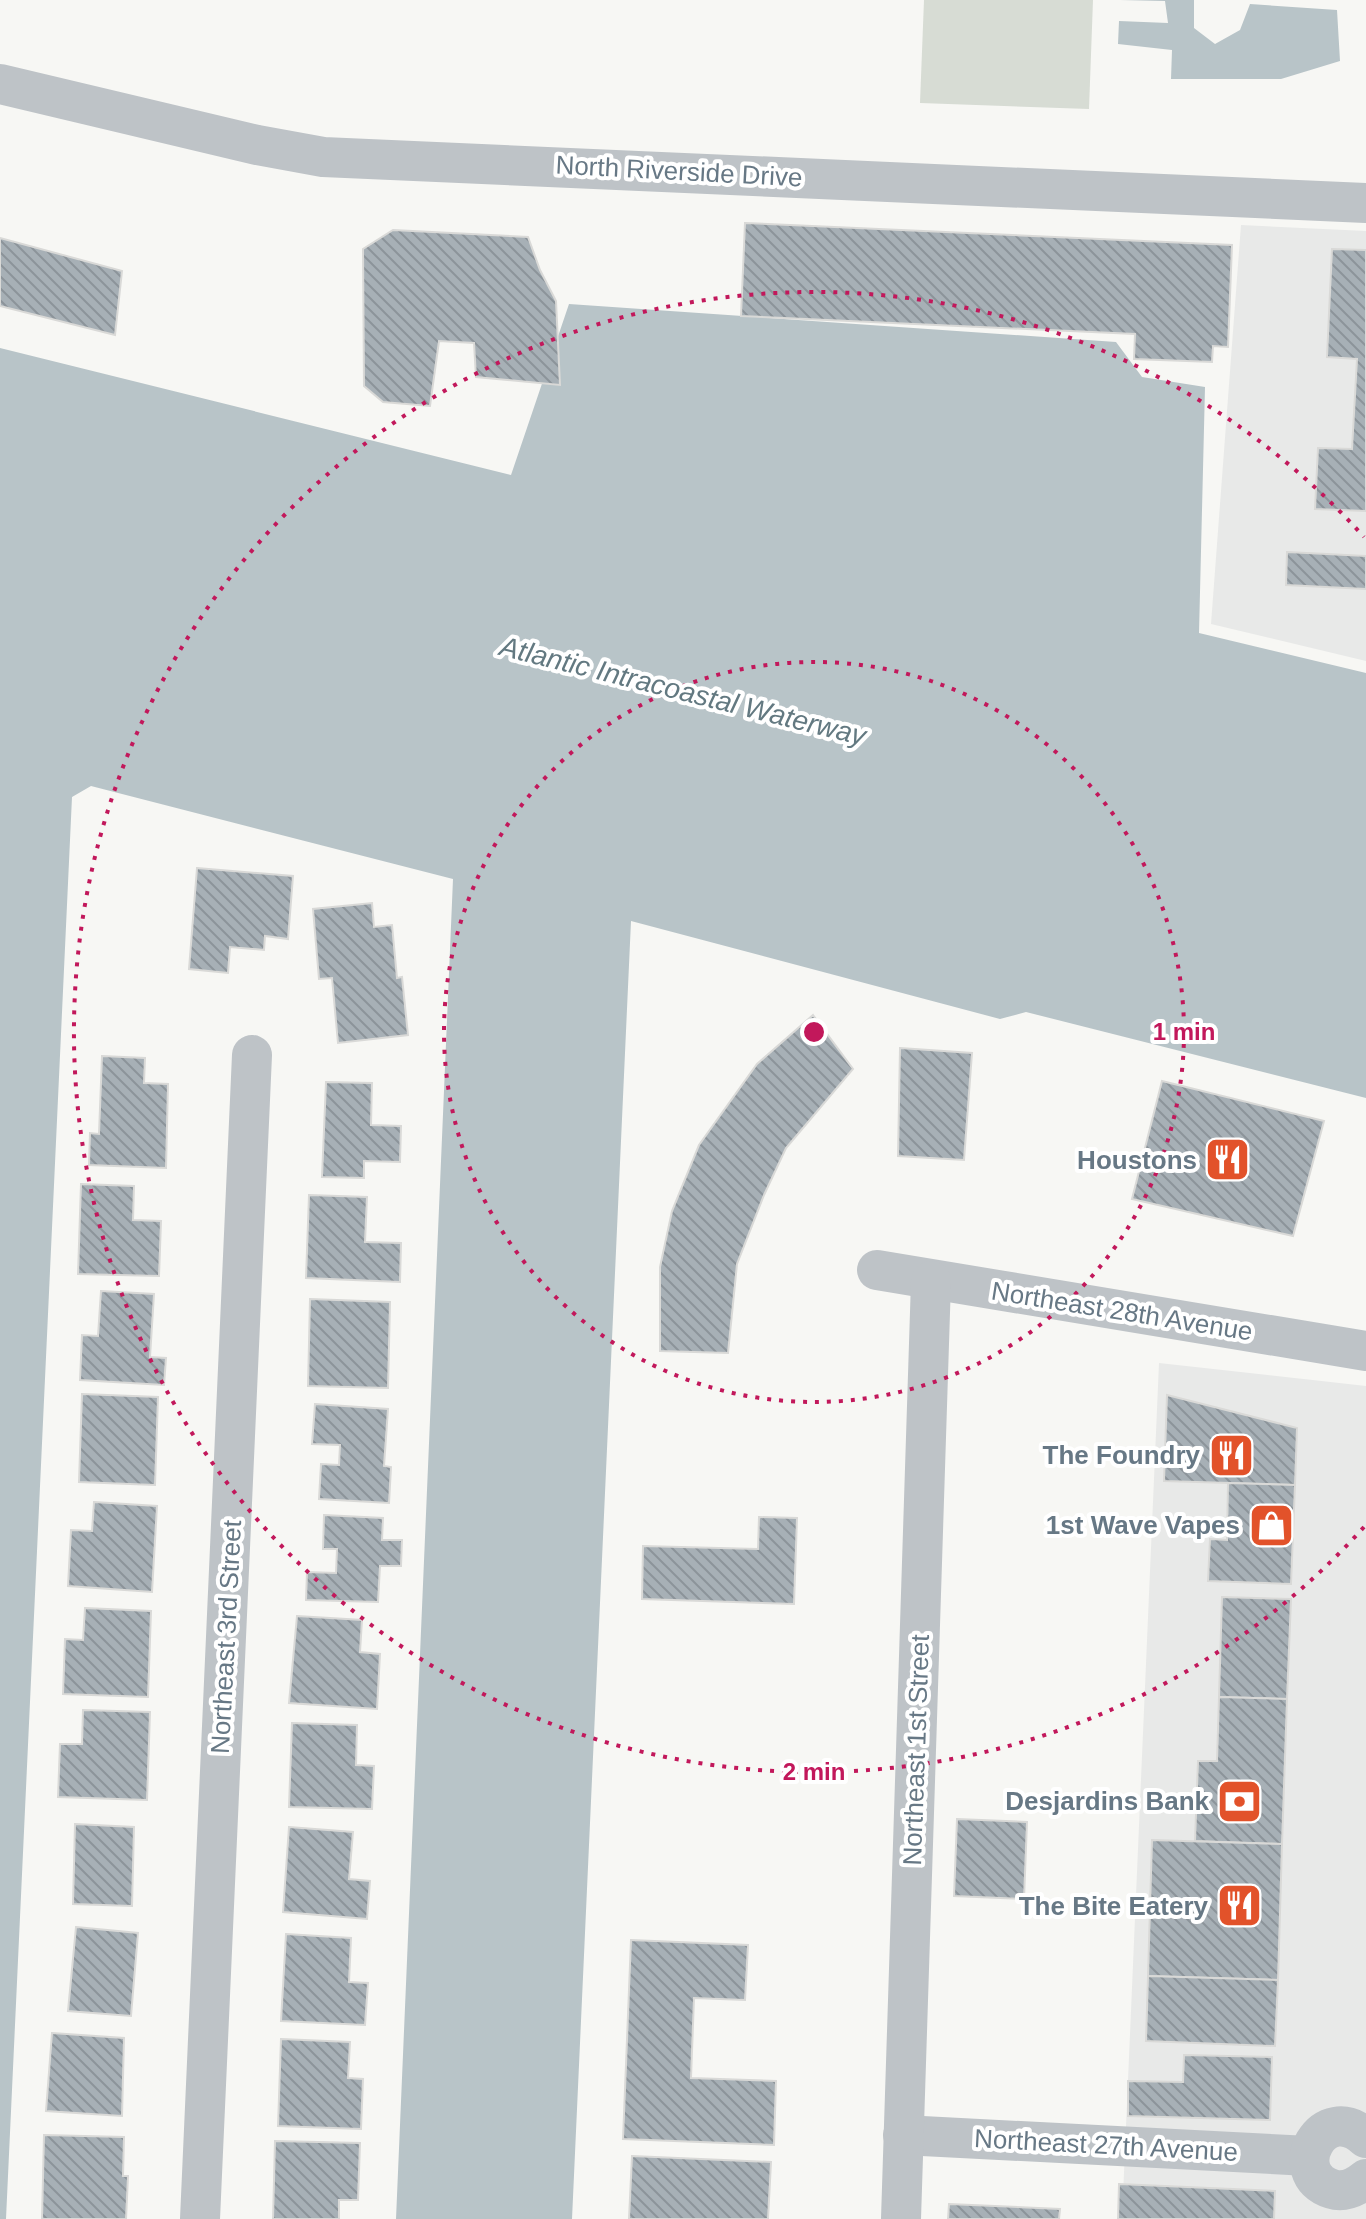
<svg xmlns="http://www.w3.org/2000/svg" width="1366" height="2219" viewBox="0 0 1366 2219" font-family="Arial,sans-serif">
	<defs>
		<pattern id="building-back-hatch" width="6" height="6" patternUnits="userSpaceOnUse" patternTransform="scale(2)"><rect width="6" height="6" fill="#a7b0b6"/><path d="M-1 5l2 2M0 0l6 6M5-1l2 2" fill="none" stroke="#8c949a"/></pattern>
	</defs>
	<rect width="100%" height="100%" fill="#f7f7f4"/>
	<!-- built -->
	<g fill="#e8e9e8">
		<polygon points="1241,225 1366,231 1366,661 1211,624"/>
		<polygon points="1159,1363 1366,1386 1366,2219 1122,2219"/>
	</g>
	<!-- pitch -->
	<polygon fill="#d7dcd4" points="924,0 1093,0 1089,109 920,103"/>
	<!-- water -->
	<g fill="#b8c4c8">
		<polygon points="1120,0 1194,0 1194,28 1215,44 1240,30 1250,4 1337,10 1340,61 1281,79 1171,79 1172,50 1118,44 1119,21 1168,23 1165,1"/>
		<polygon points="569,304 1116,342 1142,377 1205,387 1199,633 1366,673 1366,1098 1026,1012 1000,1019 631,921 572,2219 396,2219 453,879 91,786 72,797 6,2219 0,2219 0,348 511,475"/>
	</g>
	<!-- building -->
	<g fill="url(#building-back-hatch)" stroke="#d9d9d7" stroke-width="2">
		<polygon points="745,223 1232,245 1228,347 1213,346 1212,362 1134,359 1135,334 741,316"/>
		<polygon points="393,230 528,237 540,270 556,301 560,385 476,377 474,343 439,341 430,406 383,402 364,386 363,249"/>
		<polygon points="0,238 122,271 115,335 0,306"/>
		<polygon points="1332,249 1366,250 1366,511 1315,509 1318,448 1352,449 1357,359 1327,357"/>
		<polygon points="1287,552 1366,556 1366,589 1286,585"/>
		<polygon points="197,868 293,876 288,939 265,936 264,950 230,947 228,973 189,969"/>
		<polygon points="372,903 374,927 392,925 397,978 402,977 408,1035 338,1043 332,978 319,979 313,909"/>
		<polygon points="813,1015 853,1069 786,1148 764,1195 737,1264 728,1353 660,1351 660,1267 672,1211 699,1145 757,1064"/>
		<polygon points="900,1048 972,1053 964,1160 898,1156"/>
		<polygon points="102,1056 145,1058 144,1083 168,1084 166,1168 89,1165 90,1133 99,1134"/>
		<polygon points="1162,1081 1324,1121 1293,1236 1132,1199"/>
		<polygon points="326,1082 372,1083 371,1125 401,1126 400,1162 364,1161 364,1178 322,1177"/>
		<polygon points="81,1184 134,1186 133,1220 161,1221 159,1276 78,1274"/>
		<polygon points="309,1195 367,1197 365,1242 401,1243 400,1282 306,1278"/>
		<polygon points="101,1291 154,1294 150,1357 166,1358 164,1385 80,1380 82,1335 98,1336"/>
		<polygon points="310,1299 390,1302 388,1388 308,1386"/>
		<polygon points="82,1394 158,1397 155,1485 79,1482"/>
		<polygon points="1167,1395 1297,1428 1295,1485 1164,1481"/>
		<polygon points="315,1404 388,1409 384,1466 391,1467 389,1503 319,1499 321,1464 339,1465 340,1445 312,1444"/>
		<polygon points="1228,1483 1295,1485 1291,1584 1208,1581 1210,1539 1227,1540"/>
		<polygon points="94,1502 157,1506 152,1592 68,1586 71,1530 92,1531"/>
		<polygon points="324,1515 383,1518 382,1540 402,1540 401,1566 380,1566 378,1602 306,1600 307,1572 336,1573 337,1549 323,1549"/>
		<polygon points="759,1517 797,1518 794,1604 642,1599 643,1546 758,1549"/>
		<polygon points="1222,1597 1291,1599 1287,1699 1219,1697"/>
		<polygon points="85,1608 151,1611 148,1697 63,1694 65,1639 83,1640"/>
		<polygon points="297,1616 362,1620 360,1652 380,1654 377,1709 289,1703"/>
		<polygon points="1219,1697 1287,1699 1282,1844 1195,1841 1198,1761 1217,1761"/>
		<polygon points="83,1710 150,1712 147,1800 58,1797 60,1744 82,1744"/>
		<polygon points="292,1723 357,1725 356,1765 374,1766 372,1809 289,1807"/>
		<polygon points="957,1819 1027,1822 1024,1899 954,1896"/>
		<polygon points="75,1824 134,1827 132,1906 73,1904"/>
		<polygon points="289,1827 353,1832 349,1879 370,1881 367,1919 283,1912"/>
		<polygon points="1152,1840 1282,1844 1278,1980 1148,1976"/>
		<polygon points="76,1927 138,1933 131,2016 68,2011"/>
		<polygon points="286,1934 351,1938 349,1982 368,1983 365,2025 281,2021"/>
		<polygon points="631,1940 748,1945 745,2000 694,1998 691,2078 776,2081 774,2145 623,2139"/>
		<polygon points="1148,1976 1278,1980 1275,2046 1146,2041"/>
		<polygon points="52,2033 124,2038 122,2116 46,2111"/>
		<polygon points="281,2039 350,2042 348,2078 363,2079 361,2129 278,2126"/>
		<polygon points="1184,2055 1272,2057 1270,2120 1128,2116 1128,2081 1183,2082"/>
		<polygon points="44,2135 124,2137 123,2176 128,2176 126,2219 42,2219"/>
		<polygon points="275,2141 360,2143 358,2200 339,2200 339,2219 273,2219"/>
		<polygon points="632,2156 771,2162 768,2219 629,2219"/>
		<polygon points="1119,2184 1275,2191 1274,2219 1118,2219"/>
		<polygon points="949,2204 1060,2209 1059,2219 948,2219"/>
	</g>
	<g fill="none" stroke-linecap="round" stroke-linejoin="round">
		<!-- minor -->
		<g stroke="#bec3c7" stroke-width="40">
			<polyline points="0,84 257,145 323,157 1366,203"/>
			<polyline points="877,1270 1366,1351"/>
			<polyline points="903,2135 1309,2156"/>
			<path d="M1366,2138C1323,2098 1283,2173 1332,2189C1345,2193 1356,2187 1366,2179"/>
			<polyline points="200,2219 252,1055"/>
			<polyline points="901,2219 931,1281"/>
		</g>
	</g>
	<!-- distance rings -->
	<g fill="none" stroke="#c2185b" stroke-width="4" stroke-dasharray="4 8">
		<circle cx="814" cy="1032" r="370"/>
		<path d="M1364 1527A740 740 0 1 1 1364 537"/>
	</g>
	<!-- icons -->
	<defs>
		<symbol id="restaurant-square" viewBox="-11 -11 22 22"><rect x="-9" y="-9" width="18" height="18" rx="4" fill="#e2522a" stroke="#fff"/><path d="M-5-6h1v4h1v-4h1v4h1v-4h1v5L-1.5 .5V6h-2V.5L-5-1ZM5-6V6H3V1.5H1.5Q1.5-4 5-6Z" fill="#fff"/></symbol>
		<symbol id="shop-square" viewBox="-11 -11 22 22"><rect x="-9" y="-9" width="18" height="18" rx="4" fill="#e2522a" stroke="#fff"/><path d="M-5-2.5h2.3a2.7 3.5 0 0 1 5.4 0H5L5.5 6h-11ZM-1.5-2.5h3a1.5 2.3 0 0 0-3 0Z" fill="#fff"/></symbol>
		<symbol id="bank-square" viewBox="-11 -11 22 22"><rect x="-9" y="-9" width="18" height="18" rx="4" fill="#e2522a" stroke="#fff"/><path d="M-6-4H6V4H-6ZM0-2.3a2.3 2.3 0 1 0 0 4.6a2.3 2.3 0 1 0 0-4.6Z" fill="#fff"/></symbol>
	</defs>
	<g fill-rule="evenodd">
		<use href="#restaurant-square" x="1202" y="1134" width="51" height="51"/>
		<use href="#restaurant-square" x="1206" y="1430" width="51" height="51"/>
		<use href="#shop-square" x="1246" y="1500" width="51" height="51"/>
		<use href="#bank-square" x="1214" y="1776" width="51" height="51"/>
		<use href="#restaurant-square" x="1214" y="1880" width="51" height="51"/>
	</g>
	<g text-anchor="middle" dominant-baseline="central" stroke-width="8" stroke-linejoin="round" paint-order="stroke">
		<!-- street labels -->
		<g font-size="26" fill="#677885" stroke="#fff">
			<text transform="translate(679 171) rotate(3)">North Riverside Drive</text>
			<text transform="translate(1122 1311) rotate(9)">Northeast 28th Avenue</text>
			<text transform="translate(226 1637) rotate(-87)">Northeast 3rd Street</text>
			<text transform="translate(916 1750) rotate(-88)">Northeast 1st Street</text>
			<text transform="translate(1106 2145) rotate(3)">Northeast 27th Avenue</text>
		</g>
		<!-- poi labels -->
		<g font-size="26" font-weight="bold" fill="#677885" stroke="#fff" text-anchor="end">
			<text x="1197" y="1160">Houstons</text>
			<text x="1200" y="1455">The Foundry</text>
			<text x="1240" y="1525">1st Wave Vapes</text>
			<text x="1209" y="1801">Desjardins Bank</text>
			<text x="1208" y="1906">The Bite Eatery</text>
		</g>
		<!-- water labels -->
		<g font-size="28" font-style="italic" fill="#637981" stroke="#fff">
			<text transform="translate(683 691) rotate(14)">Atlantic Intracoastal Waterway</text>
		</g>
	</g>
	<circle cx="814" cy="1032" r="12" fill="#c2185b" stroke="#fff" stroke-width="4"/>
	<g font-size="24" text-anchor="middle" font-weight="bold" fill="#c2185b" stroke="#fff" stroke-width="8" stroke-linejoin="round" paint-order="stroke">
		<text x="1184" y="1040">1 min</text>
		<text x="814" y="1780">2 min</text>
	</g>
</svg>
